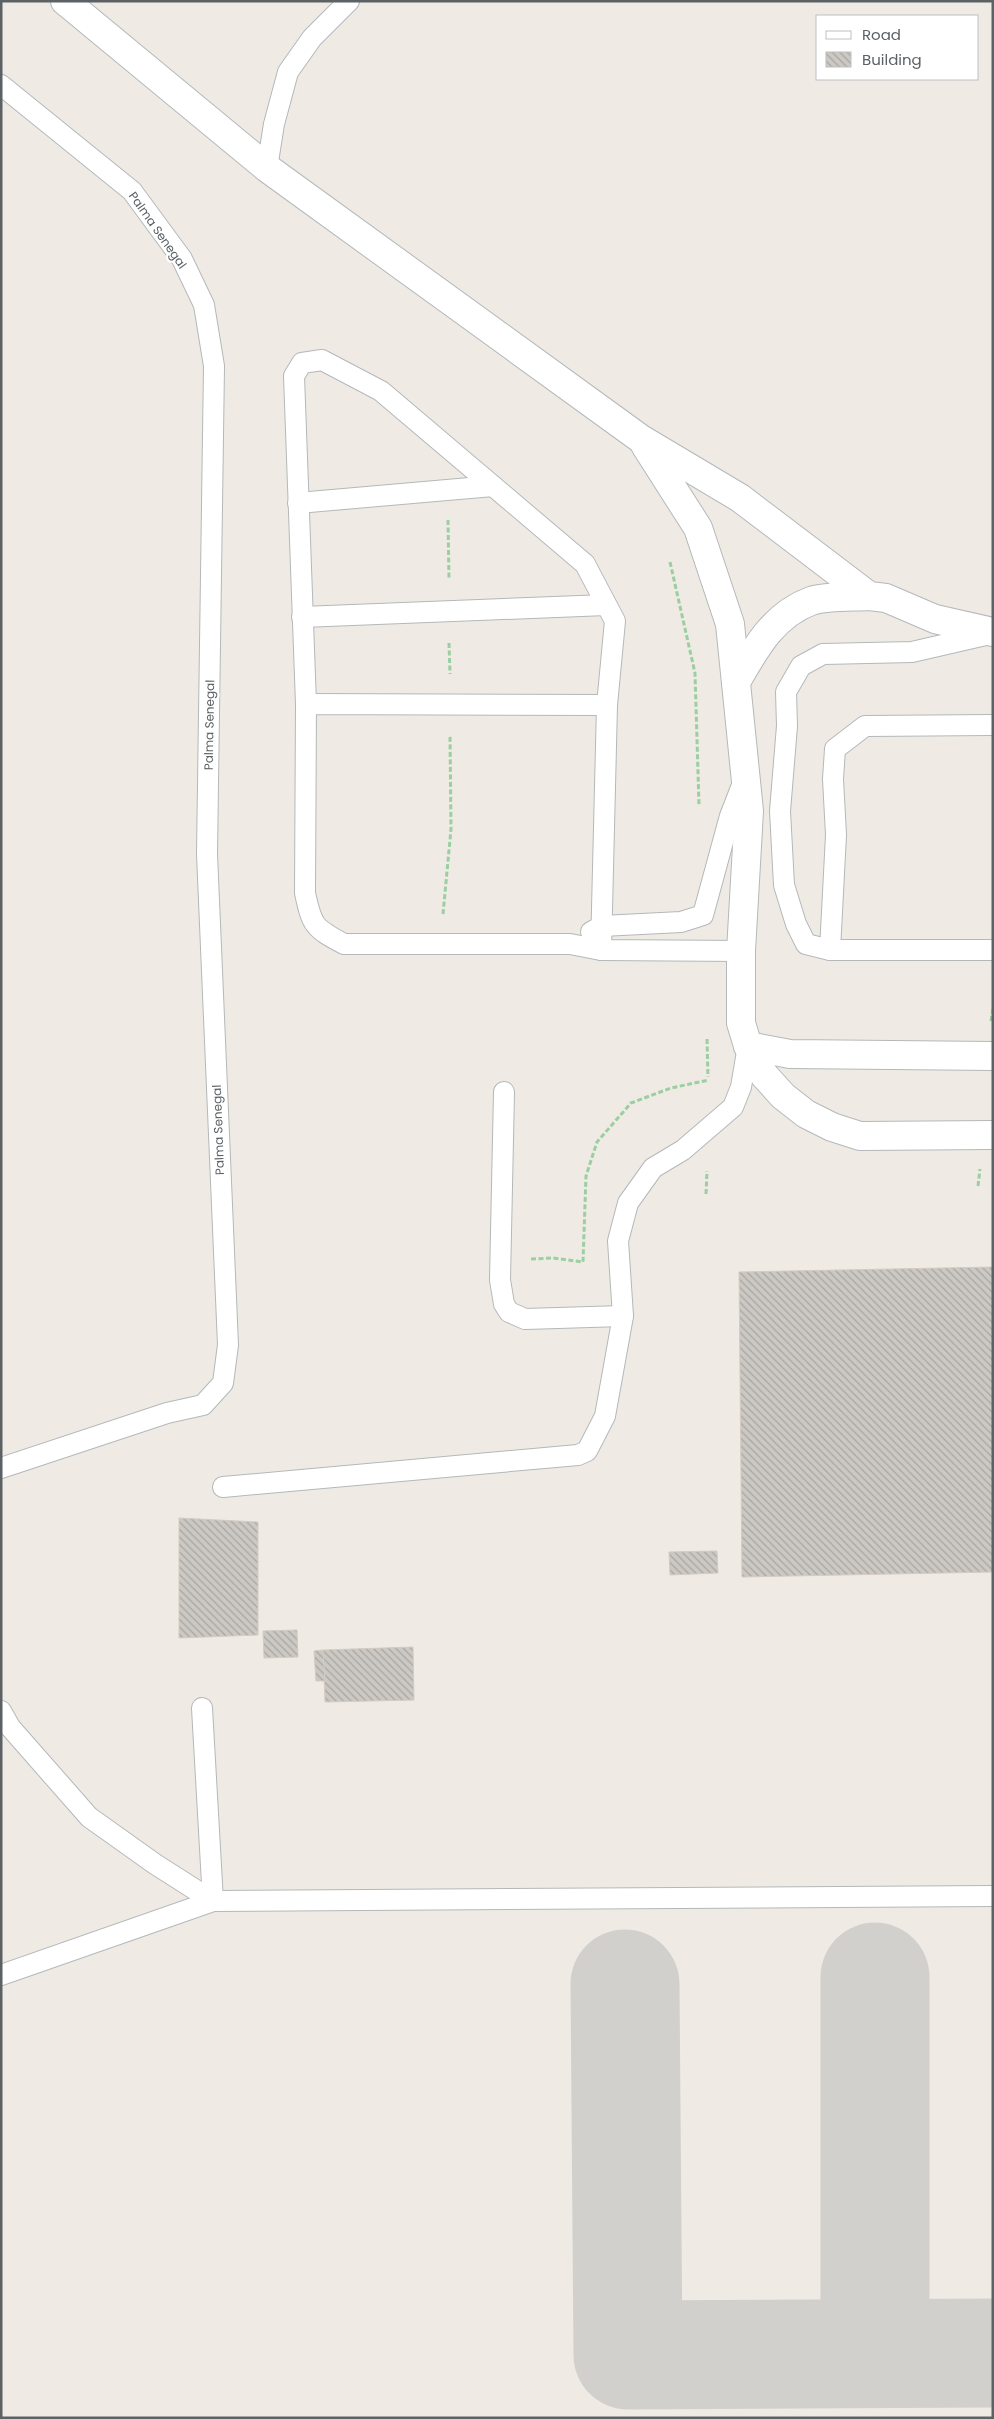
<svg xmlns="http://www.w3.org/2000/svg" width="994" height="2419" viewBox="0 0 994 2419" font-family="Poppins,sans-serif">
	<defs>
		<pattern id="building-back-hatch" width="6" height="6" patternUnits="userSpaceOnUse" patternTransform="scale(1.25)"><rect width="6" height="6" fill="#ccc8c3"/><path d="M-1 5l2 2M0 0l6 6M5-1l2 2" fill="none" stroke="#a9a6a2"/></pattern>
	</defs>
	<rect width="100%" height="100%" fill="#efebe4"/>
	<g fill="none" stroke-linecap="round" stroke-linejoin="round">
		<!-- taxiway -->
		<g stroke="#d1d0cc" stroke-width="109">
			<polyline points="625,1984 628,2355 993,2353"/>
			<polyline points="875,2353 875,1977"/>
		</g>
	</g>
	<!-- building -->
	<g fill="url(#building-back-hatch)" stroke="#d4cbc2">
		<polygon points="993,1267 993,1572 742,1577 739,1272"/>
		<polygon points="179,1518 258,1522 258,1635 179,1638"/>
		<polygon points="717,1551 718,1573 670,1575 669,1552"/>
		<polygon points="297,1630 298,1657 264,1658 263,1631"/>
		<polygon points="413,1647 414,1700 325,1702 323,1650"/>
		<polygon points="323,1650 325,1681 316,1681 314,1651"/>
	</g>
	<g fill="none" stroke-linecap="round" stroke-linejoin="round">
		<defs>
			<g id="service">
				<polyline points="1,85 132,191 182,259 204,305 214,366 207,854 228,1345 223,1383 203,1405 167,1413 1,1468"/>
				<polyline points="267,168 274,124 288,72 312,38 349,1"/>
				<polyline points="298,503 493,486"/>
				<polyline points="302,617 606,605"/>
				<polyline points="990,634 912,652 823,654 801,666 786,692 787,726 780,811 784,885 796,924 806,944 830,950 993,950"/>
				<polyline points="306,704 294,376 302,363 322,360 381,391 585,564 615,621 607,705 601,950"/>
				<path d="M607,705L306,704L305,893C312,926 314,928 344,944H570L601,950L741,951"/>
				<polyline points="591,932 602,926 681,922 703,915 730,816 744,780"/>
				<polyline points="830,950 836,835 833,779 835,749 865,726 993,725"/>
				<polyline points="504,1092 500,1280 504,1304 509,1312 525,1319 623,1316"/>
				<polyline points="223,1487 578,1455 587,1451 605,1416 623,1316 618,1241 628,1203 653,1168 683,1150 733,1107 741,1087 748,1046"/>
				<polyline points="202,1708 213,1901"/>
				<polyline points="1,1711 10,1727 89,1817 155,1864 213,1901"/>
				<polyline points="1,1975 213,1901 993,1896"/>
			</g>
			<g id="minor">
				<polyline points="65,1 267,168 641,439 740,498 869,596 886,598 935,619 993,632"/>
				<polyline points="645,445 698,528 730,624 749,811 741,951 741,1023 748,1046 764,1075 783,1096 806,1114 832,1127 860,1136 993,1135"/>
				<path d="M736,682C755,649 773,615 811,601C825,596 853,597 869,596"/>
				<polyline points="748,1046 790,1054 993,1056"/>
			</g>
		</defs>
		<!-- service casing -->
		<use href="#service" stroke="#b4b8bb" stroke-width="22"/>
		<!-- minor casing -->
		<use href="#minor" stroke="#b4b8bb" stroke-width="30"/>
		<!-- path -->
		<g stroke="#9bcea1" stroke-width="3" stroke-dasharray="5 2.5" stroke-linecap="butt">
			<polyline points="448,520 449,579"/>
			<polyline points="670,562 695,673 699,805"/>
			<polyline points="449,643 450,674"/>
			<polyline points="443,914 451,829 450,735"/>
			<polyline points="991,1021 993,1009"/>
			<polyline points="707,1039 708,1077"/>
			<polyline points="978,1186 980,1169"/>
			<polyline points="706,1194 707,1171"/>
			<polyline points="531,1259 553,1258 583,1262 586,1176 597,1142 631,1103 671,1088 709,1080"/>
		</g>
		<!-- service -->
		<use href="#service" stroke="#fff" stroke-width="20"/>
		<!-- minor -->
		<use href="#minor" stroke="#fff" stroke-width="28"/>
	</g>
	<g text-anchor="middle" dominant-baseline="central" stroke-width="4.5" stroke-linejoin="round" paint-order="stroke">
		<!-- street labels -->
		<g font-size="12" fill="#5c6165" stroke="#fff">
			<text transform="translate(158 230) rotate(55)">Palma Senegal</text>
			<text transform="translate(209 725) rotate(-89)">Palma Senegal</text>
			<text transform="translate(218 1130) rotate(-92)">Palma Senegal</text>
		</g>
	</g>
	<!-- border -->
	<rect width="994" height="2419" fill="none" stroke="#5c6165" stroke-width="5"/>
	<!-- legend -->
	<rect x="816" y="15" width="162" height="65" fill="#ffffff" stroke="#bec0c1"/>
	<rect x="826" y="31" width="25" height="8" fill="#ffffff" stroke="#bec0c1"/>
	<text x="862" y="40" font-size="15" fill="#5c6165">Road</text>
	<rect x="826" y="52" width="25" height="15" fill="url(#building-back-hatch)" stroke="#bec0c1"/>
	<text x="862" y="65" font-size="15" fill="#5c6165">Building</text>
</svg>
